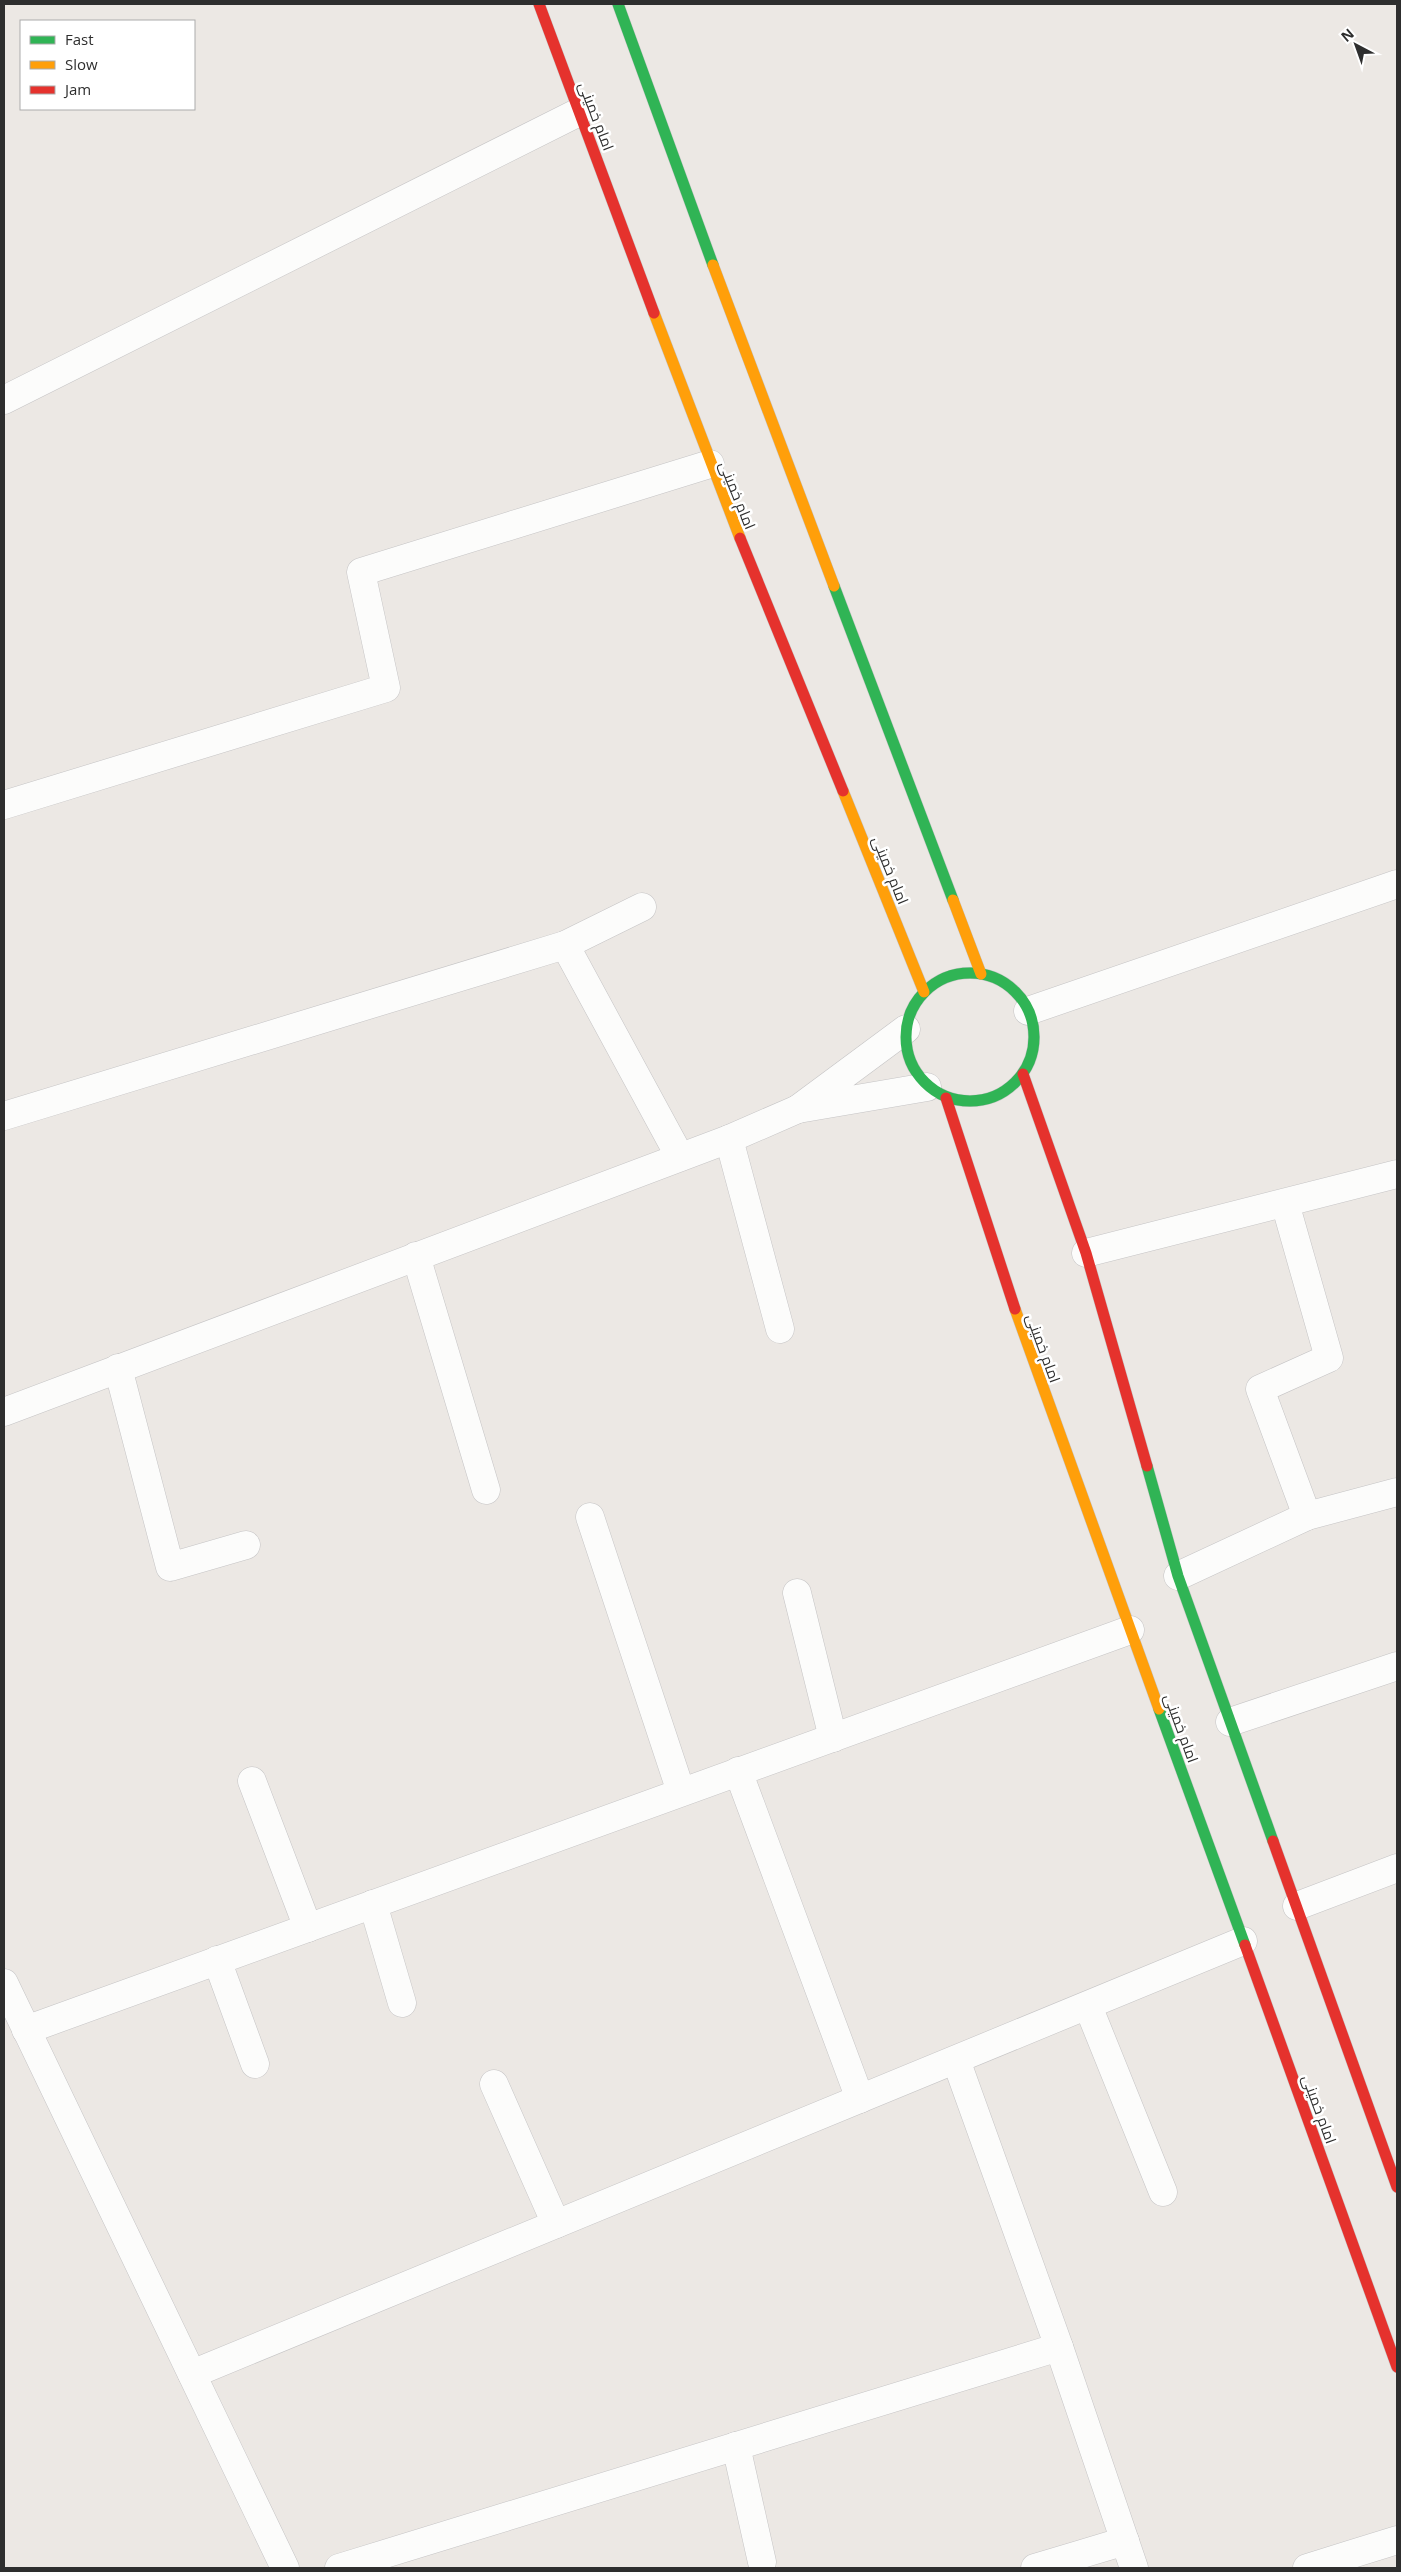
<svg xmlns="http://www.w3.org/2000/svg" width="1401" height="2572" viewBox="0 0 1401 2572" font-family="'Open Sans',Cairo,sans-serif">
	<rect width="100%" height="100%" fill="#ece8e4"/>
	<g fill="none" stroke-linecap="round" stroke-linejoin="round">
		<defs>
			<g id="street">
				<polyline points="4,400 579,112"/>
				<polyline points="4,805 386,688 361,572 710,464"/>
				<polyline points="565,945 680,1157"/>
				<polyline points="1028,1011 1397,884"/>
				<polyline points="906,1029 798,1109 927,1087"/>
				<polyline points="4,1116 565,945 642,907"/>
				<polyline points="729,1139 780,1329"/>
				<polyline points="1285,1203 1329,1358 1260,1389 1307,1516"/>
				<polyline points="1086,1253 1397,1174"/>
				<polyline points="416,1256 486,1490"/>
				<polyline points="118,1368 170,1567 246,1545"/>
				<polyline points="4,1412 729,1139 798,1109"/>
				<polyline points="590,1517 681,1792"/>
				<polyline points="1178,1576 1307,1516 1397,1492"/>
				<polyline points="797,1593 833,1738"/>
				<polyline points="1230,1722 1397,1666"/>
				<polyline points="738,1771 860,2099"/>
				<polyline points="252,1781 308,1928"/>
				<polyline points="373,1904 402,2003"/>
				<polyline points="1297,1906 1397,1868"/>
				<polyline points="217,1960 255,2064"/>
				<polyline points="4,1983 285,2568"/>
				<polyline points="1088,2006 1163,2192"/>
				<polyline points="26,2030 1130,1630"/>
				<polyline points="956,2060 1059,2347 1134,2568"/>
				<polyline points="494,2084 556,2224"/>
				<polyline points="192,2374 1243,1941"/>
				<polyline points="736,2446 762,2562"/>
				<polyline points="339,2568 1059,2347"/>
				<polyline points="1035,2568 1125,2541"/>
				<polyline points="1307,2568 1397,2540"/>
			</g>
			<g id="fast">
				<polyline points="618,4 713,265"/>
				<polyline points="834,586 953,900"/>
				<circle cx="970" cy="1037" r="64"/>
				<polyline points="1147,1466 1178,1576 1273,1841"/>
				<polyline points="1159,1709 1245,1945"/>
			</g>
			<g id="slow">
				<polyline points="713,265 834,586"/>
				<polyline points="654,313 740,538"/>
				<polyline points="843,791 924,992"/>
				<polyline points="953,900 981,974"/>
				<polyline points="1015,1309 1159,1709"/>
			</g>
			<g id="jam">
				<polyline points="539,4 654,313"/>
				<polyline points="740,538 843,791"/>
				<polyline points="1023,1074 1086,1253 1147,1466"/>
				<polyline points="946,1098 1015,1309"/>
				<polyline points="1273,1841 1397,2187"/>
				<polyline points="1245,1945 1397,2367"/>
			</g>
		</defs>
		<!-- street casing -->
		<use href="#street" stroke="#c5c4c5" stroke-width="29"/>
		<!-- fast casing -->
		<use href="#fast" stroke="#c5c4c5" stroke-width="12"/>
		<!-- slow casing -->
		<use href="#slow" stroke="#c5c4c5" stroke-width="12"/>
		<!-- jam casing -->
		<use href="#jam" stroke="#c5c4c5" stroke-width="12"/>
		<!-- street -->
		<use href="#street" stroke="#fcfcfb" stroke-width="28"/>
		<!-- fast -->
		<use href="#fast" stroke="#30b455" stroke-width="11"/>
		<!-- slow -->
		<use href="#slow" stroke="#ff9f0a" stroke-width="11"/>
		<!-- jam -->
		<use href="#jam" stroke="#e5322d" stroke-width="11"/>
	</g>
	<g text-anchor="middle" dominant-baseline="central" stroke-width="5" stroke-linejoin="round" paint-order="stroke">
		<!-- street labels -->
		<g font-size="15" fill="#2e2e2e" stroke="#fff">
			<text transform="translate(597 116) rotate(69)">امام خمینی</text>
			<text transform="translate(738 495) rotate(68)">امام خمینی</text>
			<text transform="translate(891 870) rotate(68)">امام خمینی</text>
			<text transform="translate(1044 1348) rotate(70)">امام خمینی</text>
			<text transform="translate(1182 1728) rotate(70)">امام خمینی</text>
			<text transform="translate(1320 2109) rotate(70)">امام خمینی</text>
		</g>
	</g>
	<!-- border -->
	<rect width="1401" height="2572" fill="none" stroke="#2e2e2e" stroke-width="10"/>
	<!-- legend -->
	<rect x="20" y="20" width="175" height="90" fill="#ffffff" stroke="#ababab"/>
	<rect x="30" y="36" width="25" height="8" fill="#30b455" stroke="#ababab"/>
	<text x="65" y="45" font-size="15" fill="#2e2e2e">Fast</text>
	<rect x="30" y="61" width="25" height="8" fill="#ff9f0a" stroke="#ababab"/>
	<text x="65" y="70" font-size="15" fill="#2e2e2e">Slow</text>
	<rect x="30" y="86" width="25" height="8" fill="#e5322d" stroke="#ababab"/>
	<text x="65" y="95" font-size="15" fill="#2e2e2e">Jam</text>
	<!-- north arrow -->
	<g transform="translate(1356 45) rotate(319)" stroke="#ffffff" stroke-width="4" paint-order="stroke">
	<path d="M0-4L9 19L0 12L-9 19Z" fill="#2e2e2e"/>
	<text y="-8" font-size="14" font-weight="bold" text-anchor="middle" fill="#2e2e2e">N</text>
	</g>
</svg>
